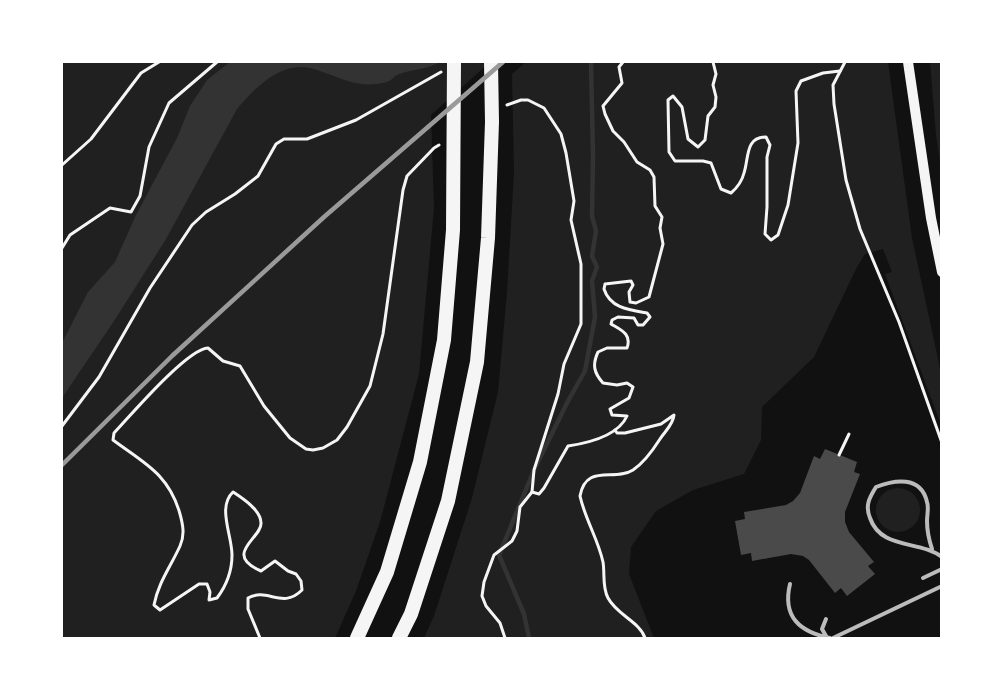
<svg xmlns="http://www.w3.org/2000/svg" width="1003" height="700" viewBox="0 0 1003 700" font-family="'Archivo Narrow',sans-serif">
	<rect width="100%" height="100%" fill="#111"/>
	<!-- green -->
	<g fill="#202020">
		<polygon points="62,62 490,62 431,115 434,208 419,374 380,522 356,591 335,638 62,638"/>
		<polygon points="526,62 888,62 912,238 941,373 941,425 885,274 892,272 883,249 865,254 857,267 814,357 762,407 761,440 744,474 693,490 656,511 631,547 629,574 654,638 424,638 434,616 472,498 498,392 507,292 514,172 512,74"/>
		<polygon points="930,62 941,62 941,169 936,135"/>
		<circle cx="898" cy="510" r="22"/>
	</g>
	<!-- water -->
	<path fill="#333" d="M230,62H440C427,70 411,69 397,75C393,77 393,79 389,81C383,84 370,85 362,84C344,82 327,72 310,68C280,61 254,89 237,109L166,239L116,318L62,398V343L88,292L115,262L135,217L177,138L190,106L207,80Z"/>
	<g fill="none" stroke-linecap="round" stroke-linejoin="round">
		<!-- stream -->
		<polyline stroke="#333" stroke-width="4.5" points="529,638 524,614 499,555 534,470 568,401 585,371 595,317 592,281 597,267 592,256 596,231 592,216 593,155 591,62"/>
	</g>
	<!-- building -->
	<polygon fill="#4a4a4a" points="825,449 857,462 854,472 860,474 845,512 845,522 849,532 874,562 868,566 875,574 847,596 841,588 835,593 809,560 803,556 791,554 752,561 751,553 741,555 735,521 745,519 744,512 786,505 793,501 800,493 814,456 820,459"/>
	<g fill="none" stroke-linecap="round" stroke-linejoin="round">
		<!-- path -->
		<g stroke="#f5f5f5" stroke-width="3">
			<path d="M713,62L716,74L713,85L716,97L715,107L708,116L705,140L698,147L688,139L682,107L673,96L668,100L669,152L675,161H703L711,163L721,189L731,193C738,187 742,181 744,173C749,158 745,137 766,137L770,145L767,157V207L765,234L771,240L778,235L788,205L798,143L796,91L801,81L823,73L840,71"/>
			<polyline points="845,62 833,85 834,104 846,180 860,229 899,322 942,443"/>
			<path d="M507,105L521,100H528L544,108L561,134L566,153L574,201L571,220L581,264V324L564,364L558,394L534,470L532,492L539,494L544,488L568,446C588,443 618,436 627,416L612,415L610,409L629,398L633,387L627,383L617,385L603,383C594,373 592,365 598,352L607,348H627C632,334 621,330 611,324L612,320L618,317L634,318L638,325H643L650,317L647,313C629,310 610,308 604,289L605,284L631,281L633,285L629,292L630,302L636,303L649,297L663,244L660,228L662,217L655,206L654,177L650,170L637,162L624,142L613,131L605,114L603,106L622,83L619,67L623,62"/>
			<polyline points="62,165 91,139 141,73 159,62"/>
			<polyline points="62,248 70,235 110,208 131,212 140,196 149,147 169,103 217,62"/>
			<polyline points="62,426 99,377 150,288 192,225 206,212 235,194 258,176 276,144 284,139 307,139 356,120 441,72"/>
			<path d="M615,430L617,433H625L661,424L674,415C673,425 665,431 660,439C653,450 645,462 633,470C614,482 586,463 580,496C585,519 598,539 603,562C605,574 602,587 608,598C617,615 640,622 645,638"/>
			<polyline points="839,455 849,434"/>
			<path d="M260,638L248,609V598C268,587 282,610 302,590L301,581L296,574L288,571L275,561L261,571C222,554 262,538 261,523C261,510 242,498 233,492C217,507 232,535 232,555C232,571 226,586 217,598L209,600L210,592L207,584H199L160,610L154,605C158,583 171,566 180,546C185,535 183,525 180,514C169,474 144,463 113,440L114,433C130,416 187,349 208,348L223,361L240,366L264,406L290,438L306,449L313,450L323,448L337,440L347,427L370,386L383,334L403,190L407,176L434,148L439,145"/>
			<polyline points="505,638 500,623 486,606 482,596 484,582 494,555 512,541 517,531 520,507 532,492"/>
		</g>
		<!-- service -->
		<g stroke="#bcbcbc" stroke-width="4">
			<path d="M932,549C929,540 927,531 927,521C927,515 929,507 927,502C921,475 894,480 876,487C869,498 865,506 870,518C881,550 920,540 942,557"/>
			<polyline points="923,578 942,569"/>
			<path d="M790,584C782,617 800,632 830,638"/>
			<polyline points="826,619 822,629 826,636"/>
			<polyline points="833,638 942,586"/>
		</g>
		<!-- secondary -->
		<polyline stroke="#f5f5f5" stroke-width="10" points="908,62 931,218 942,272"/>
		<!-- motorway -->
		<g stroke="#f5f5f5" stroke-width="14">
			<polyline points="357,638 387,572 420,462 444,340 453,230 454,62"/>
			<polyline points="399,638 411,614 448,501 477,362 488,238 492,122 491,62"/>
		</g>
		<!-- rail -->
		<polyline stroke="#9a9a9a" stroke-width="4.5" points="62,465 172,356 324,217 503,62"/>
	</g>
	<!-- border -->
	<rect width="1003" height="700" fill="none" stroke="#ffffff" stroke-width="126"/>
</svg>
